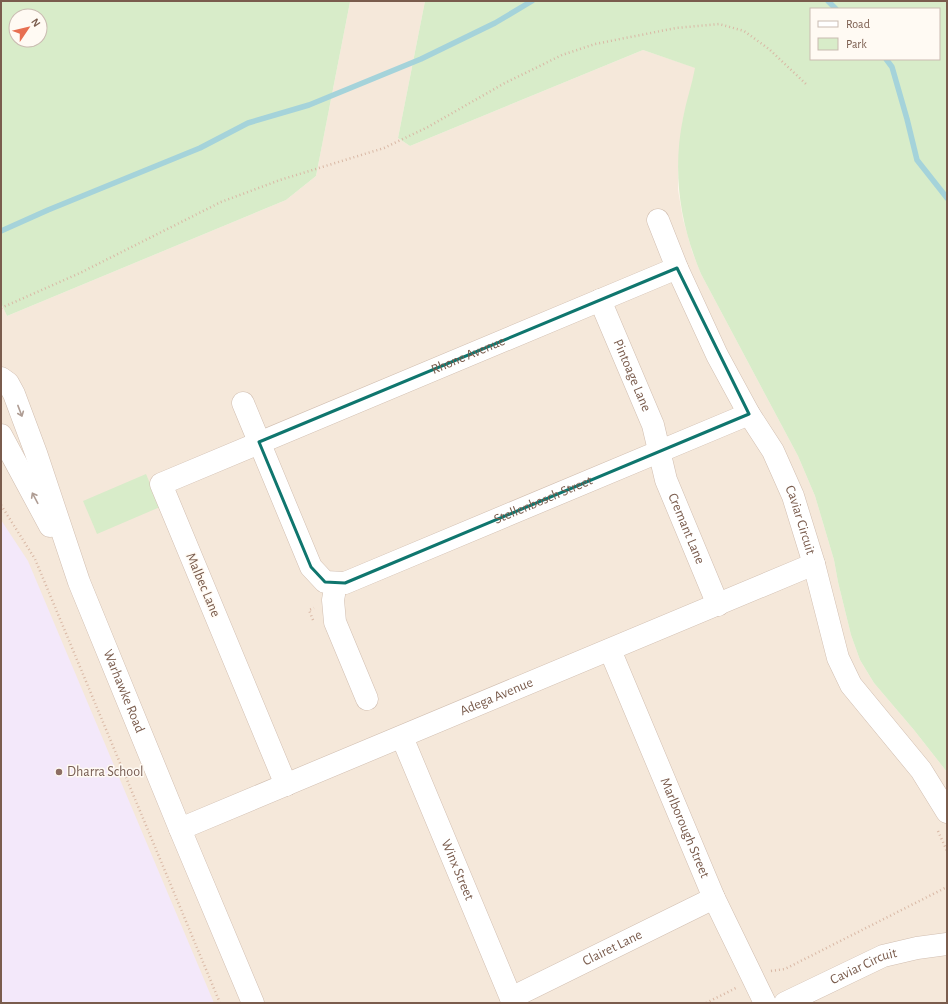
<svg xmlns="http://www.w3.org/2000/svg" width="948" height="1004" viewBox="0 0 948 1004" font-family="'Alegreya Sans',sans-serif">
	<rect width="100%" height="100%" fill="#fdf6ec"/>
	<!-- residential -->
	<polygon fill="#f5e8da" points="348,1 425,1 398,138 410,146 643,50 696,68 683,119 678,172 678,190 683,219 692,251 701,274 798,456 815,496 834,560 838,582 851,635 860,660 874,683 914,730 947,772 947,1003 1,1003 1,303 7,316 286,200 316,176 350,2"/>
	<!-- education -->
	<polygon fill="#f3e8fa" points="1,520 28,561 214,1003 1,1003"/>
	<!-- green -->
	<g fill="#d8ecc9" fill-rule="evenodd">
		<path d="M1,1H348L350,2L316,176L286,200L7,316L1,303ZM16,16H40V40H16Z"/>
		<path d="M425,1H947V772L914,730L874,683L860,660L851,635L838,582L834,560L815,496L798,456L701,274C680,224 672,172 683,118C686,101 692,85 695,68L643,50L410,146L398,138ZM811,9H939V59H811Z"/>
		<polygon points="146,474 160,507 97,534 83,501"/>
	</g>
	<g fill="none" stroke-linecap="round" stroke-linejoin="round">
		<!-- stream -->
		<g stroke="#a5d3da" stroke-width="5.5">
			<polyline points="828,1 836,9"/>
			<polyline points="886,59 892,67 907,119 917,160 947,198"/>
			<polyline points="1,231 48,210 200,148 248,123 309,105 421,59 495,23 532,1"/>
		</g>
		<defs>
			<g id="minor">
				<path id="s1" d="M658,220L677,268L717,355L749,414L773,451L793,496L814,564L838,658L851,685L921,770L947,812"/>
				<path id="s2" d="M600,300L653,425L666,480L718,605"/>
				<path id="s3" d="M1,378L8,383L14,394L36,453L79,582L180,829L253,1003"/>
				<path id="s4" d="M243,403L311,567L325,582L345,583L749,414"/>
				<polyline points="1,435 50,526"/>
				<polyline points="336,583 333,600 335,622 367,699"/>
				<path id="s5" d="M610,650L714,898L765,1003"/>
				<path id="s6" d="M402,737L513,1003"/>
				<path id="s7" d="M286,785L161,484L677,268"/>
				<path id="s8" d="M180,829L814,564"/>
				<path id="s9" d="M511,998L714,898"/>
				<path id="s10" d="M785,1003L883,956L917,948L947,944"/>
			</g>
		</defs>
		<!-- minor casing -->
		<use href="#minor" stroke="#d1beb0" stroke-width="23"/>
		<!-- path -->
		<g stroke="#d9b8a5" stroke-width="2.5" stroke-dasharray="1 3" stroke-linecap="butt">
			<polyline points="1,308 80,273 221,202 280,180 384,148 428,127 503,84 562,55 595,44 676,28 719,24 744,31 769,49 806,84"/>
			<polyline points="1,505 35,559 220,1003"/>
			<polyline points="313,620 309,610 314,608"/>
			<polyline points="938,831 947,851"/>
			<polyline points="771,971 785,969 947,887"/>
			<polyline points="706,1003 736,988"/>
		</g>
		<!-- minor -->
		<use href="#minor" stroke="#fff" stroke-width="22"/>
	</g>
	<!-- one-way arrows -->
	<defs><path id="oneway-shaft" d="M-6 0H5M1.5-3L5.5 0L1.5 3" fill="none" stroke-width="1.6" stroke-linecap="round" stroke-linejoin="round"/></defs>
	<g stroke="#af9d94">
		<use href="#oneway-shaft" transform="translate(20 411) rotate(69)"/>
		<use href="#oneway-shaft" transform="translate(35 498) rotate(-118)"/>
	</g>
	<!-- marked area -->
	<path fill="none" stroke="#0f766e" stroke-width="3" stroke-linejoin="round" d="M677,268L749,414L345,583L325,582L311,567L259,442Z"/>
	<!-- markers -->
	<circle fill="#8d6e63" stroke="#fffaf3" stroke-width="1.5" cx="59" cy="772" r="4"/>
	<g text-anchor="middle" dominant-baseline="central" stroke-width="3" stroke-linejoin="round" paint-order="stroke">
		<!-- street labels -->
		<g font-size="14" fill="#7a5c4d" stroke="#fffaf3">
			<text stroke="none"><textPath href="#s7" startOffset="659">Rhone Avenue</textPath></text>
			<text stroke="none"><textPath href="#s2" startOffset="82">Pintoage Lane</textPath></text>
			<text stroke="none"><textPath href="#s4" startOffset="433">Stellenbosch Street</textPath></text>
			<text stroke="none"><textPath href="#s1" startOffset="333">Caviar Circuit</textPath></text>
			<text stroke="none"><textPath href="#s2" startOffset="245">Cremant Lane</textPath></text>
			<text transform="translate(203 585) rotate(67)">Malbec Lane</text>
			<text stroke="none"><textPath href="#s3" startOffset="338">Warhawke Road</textPath></text>
			<text stroke="none"><textPath href="#s8" startOffset="343">Adega Avenue</textPath></text>
			<text stroke="none"><textPath href="#s5" startOffset="193">Marlborough Street</textPath></text>
			<text stroke="none"><textPath href="#s6" startOffset="144">Winx Street</textPath></text>
			<text stroke="none"><textPath href="#s9" startOffset="113">Clairet Lane</textPath></text>
			<text stroke="none"><textPath href="#s10" startOffset="87">Caviar Circuit</textPath></text>
		</g>
		<!-- education labels -->
		<g font-size="14" fill="#785e54" stroke="#fffaf3" text-anchor="start">
			<text x="67" y="772">Dharra School</text>
		</g>
	</g>
	<!-- border -->
	<rect width="948" height="1004" fill="none" stroke="#7a5c4d" stroke-width="4"/>
	<!-- legend -->
	<rect x="810" y="8" width="130" height="52" fill="#fffaf3" stroke="#cabbb1"/>
	<rect x="818" y="21" width="20" height="6" fill="#ffffff" stroke="#cabbb1"/>
	<text x="846" y="28" font-size="12" fill="#7a5c4d">Road</text>
	<rect x="818" y="38" width="20" height="12" fill="#d8ecc9" stroke="#cabbb1"/>
	<text x="846" y="48" font-size="12" fill="#7a5c4d">Park</text>
	<!-- north arrow -->
	<g transform="translate(28 28) rotate(55)"><circle r="19" fill="#fffaf3" stroke="#cabbb1"/>
	<path d="M0-3L7 15L0 10L-7 15Z" fill="#e76f51"/>
	<text y="-6" font-size="11" font-weight="bold" text-anchor="middle" fill="#7a5c4d">N</text>
	</g>
</svg>
